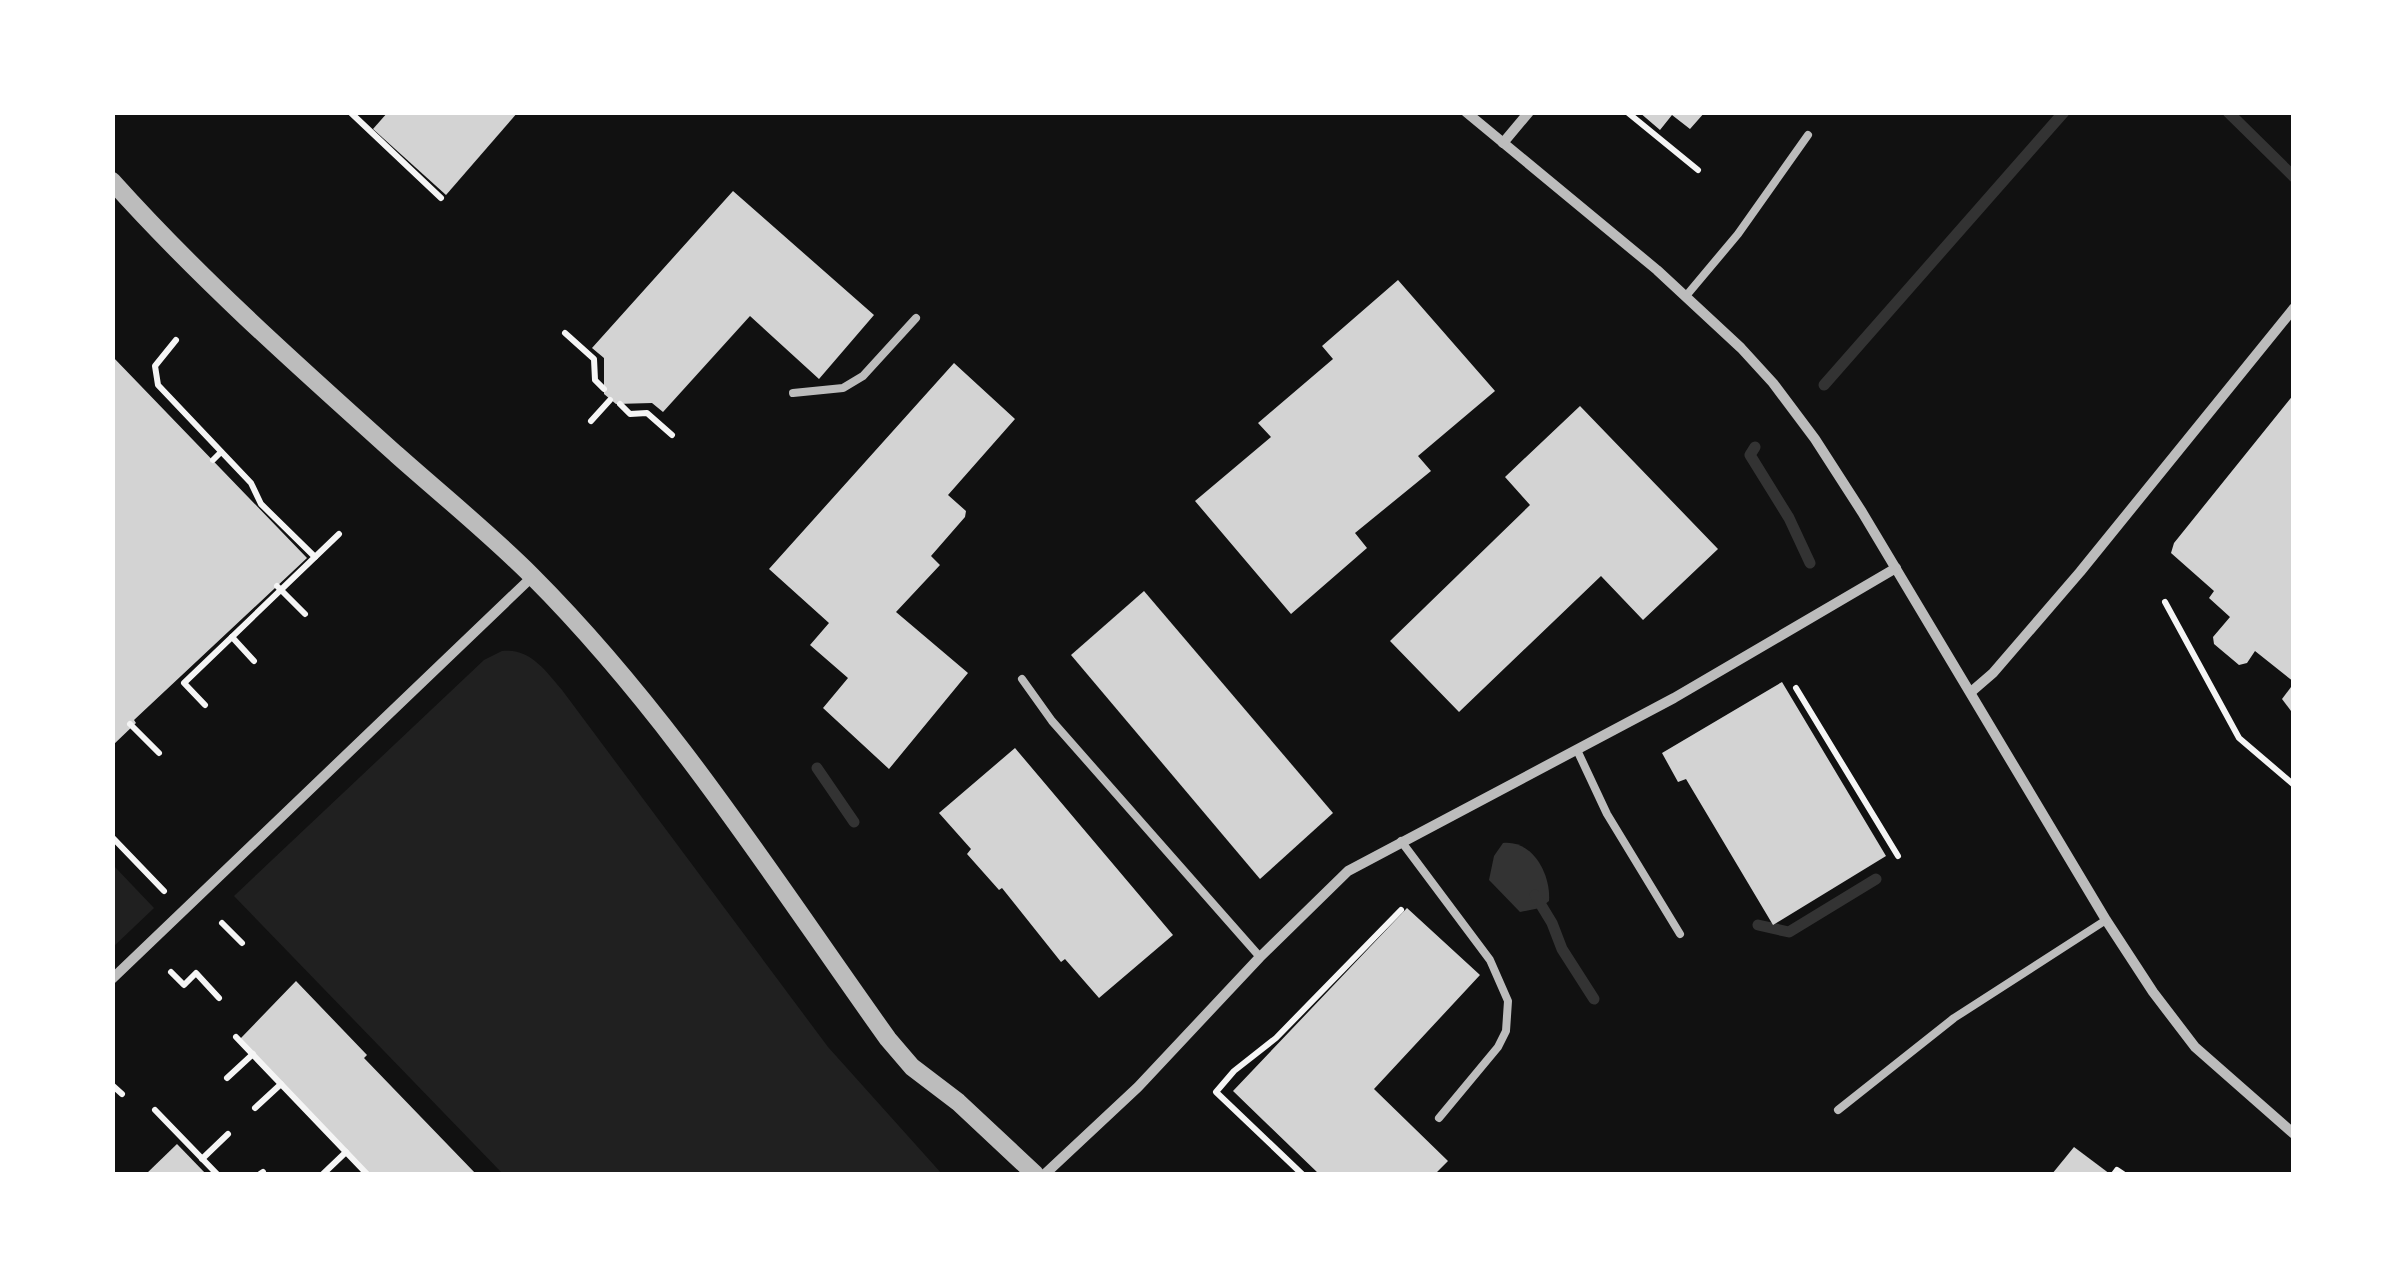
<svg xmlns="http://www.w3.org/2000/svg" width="2406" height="1287" viewBox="0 0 2406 1287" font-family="'PT Sans Narrow',sans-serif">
	<rect width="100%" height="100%" fill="#111"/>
	<!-- green -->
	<g fill="#202020">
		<path d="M502,651C530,648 545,670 562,690L828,1047L942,1174H503L234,896L484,660Z"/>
		<polygon points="113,865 154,908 113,947"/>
	</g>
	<!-- water -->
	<path fill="#333" d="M1503,843C1534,840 1551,876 1549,901L1540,908L1520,912L1489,880L1494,856Z"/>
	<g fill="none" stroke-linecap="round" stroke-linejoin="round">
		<!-- stream -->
		<g stroke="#333" stroke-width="11">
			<polyline points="2228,112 2294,177"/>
			<polyline points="1824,385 2064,112"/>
			<polyline points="1755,447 1750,455 1789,518 1810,563"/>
			<polyline points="817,768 854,822"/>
			<polyline points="1535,895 1552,923 1562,949 1594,999"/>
			<polyline points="1758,925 1789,932 1876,879"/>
		</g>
	</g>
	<!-- building -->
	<g fill="#d3d3d3">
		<polygon points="388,112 518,112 446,195 373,129"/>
		<polygon points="1639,112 1705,112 1690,129 1672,115 1660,130"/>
		<polygon points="733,191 874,315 819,379 750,316 663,412 652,403 616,404 604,394 604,358 592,348"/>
		<polygon points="1398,280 1495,391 1418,456 1431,471 1355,533 1367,548 1291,614 1195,501 1271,437 1258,423 1333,359 1322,346"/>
		<polygon points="112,356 307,558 134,720 136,723 112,746"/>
		<polygon points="954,363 1015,419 948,495 966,511 965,517 931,556 940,565 896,612 968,673 889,769 823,708 848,678 810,645 829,623 769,569"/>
		<polygon points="2294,394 2294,682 2255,651 2247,663 2239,665 2214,644 2213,637 2230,617 2209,598 2214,591 2171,553 2174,543"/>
		<polygon points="1580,406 1718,549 1643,620 1601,576 1459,712 1390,641 1530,505 1505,477"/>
		<polygon points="1144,591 1333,813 1260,879 1071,655"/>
		<polygon points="1782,682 1886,856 1773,925 1686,779 1678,782 1662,753"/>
		<polygon points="2294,683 2294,715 2282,699"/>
		<polygon points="1015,748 1173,935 1099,998 1065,959 1061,962 1002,888 999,890 967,854 971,849 939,813"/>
		<polygon points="1407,908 1480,975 1374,1089 1448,1161 1435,1174 1319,1174 1233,1091"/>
		<polygon points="296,981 367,1055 364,1058 476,1174 369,1174 240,1039"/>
		<polygon points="177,1144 206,1174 146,1174"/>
		<polygon points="2074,1147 2110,1174 2052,1174"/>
	</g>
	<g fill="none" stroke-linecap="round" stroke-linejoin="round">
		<!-- path -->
		<g stroke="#f5f5f5" stroke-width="6">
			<polyline points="350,112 441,198"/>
			<polyline points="1627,112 1698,170"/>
			<polyline points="565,333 594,359 595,380 604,389"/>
			<polyline points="176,340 155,366 158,385 251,483 261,504 315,557"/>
			<polyline points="620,404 630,414 647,413 672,435"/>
			<polyline points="591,421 610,400"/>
			<polyline points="213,460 221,452"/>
			<polyline points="277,586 305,614"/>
			<polyline points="2165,602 2239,738 2294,785"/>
			<polyline points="232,637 254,661"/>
			<polyline points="1796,688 1898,856"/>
			<polyline points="205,705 184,683 339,534"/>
			<polyline points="130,724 159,753"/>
			<polyline points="112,837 164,891"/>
			<polyline points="222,923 242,943"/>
			<polyline points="171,972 184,985 196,973 219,998"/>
			<polyline points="236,1037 367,1174"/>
			<polyline points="227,1078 253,1054"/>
			<polyline points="112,1085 122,1094"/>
			<polyline points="255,1108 281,1084"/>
			<polyline points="155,1110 217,1174"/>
			<polyline points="202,1159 228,1134"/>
			<polyline points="260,1174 263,1172"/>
			<polyline points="323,1174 346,1152"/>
			<polyline points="1302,1174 1216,1092 1234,1071 1276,1038 1401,910"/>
			<polyline points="2114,1174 2117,1170 2123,1174"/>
		</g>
		<!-- service -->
		<g stroke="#bcbcbc" stroke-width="8">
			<polyline points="1686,296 1738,234 1808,135"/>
			<polyline points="793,393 843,388 863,376 916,318"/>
			<polyline points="1022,679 1052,721 1260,957"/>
			<polyline points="1577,750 1607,814 1680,934"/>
			<polyline points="1401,841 1490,960 1508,1001 1506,1031 1498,1047 1439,1118"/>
			<polyline points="1838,1110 1954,1018 2106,920"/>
		</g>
		<!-- minor -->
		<g stroke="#bcbcbc" stroke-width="10">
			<polyline points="1466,112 1657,270 1741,348 1773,383 1815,439 1862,512 2106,920 2153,992 2195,1047 2294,1134"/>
			<polyline points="1503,143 1529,112"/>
			<polyline points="1971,692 1993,673 2080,572 2294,308"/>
			<polyline points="112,979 533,576"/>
			<polyline points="1045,1174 1138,1087 1260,957 1348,871 1674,698 1896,568"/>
		</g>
		<!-- tertiary -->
		<path stroke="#bcbcbc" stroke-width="18" d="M112,181C200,279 299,367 397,455C442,495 489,533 532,576C670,714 775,881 888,1039L912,1067L958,1102L1035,1174"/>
	</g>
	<!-- border -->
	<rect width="2406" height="1287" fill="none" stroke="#ffffff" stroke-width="230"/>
</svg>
